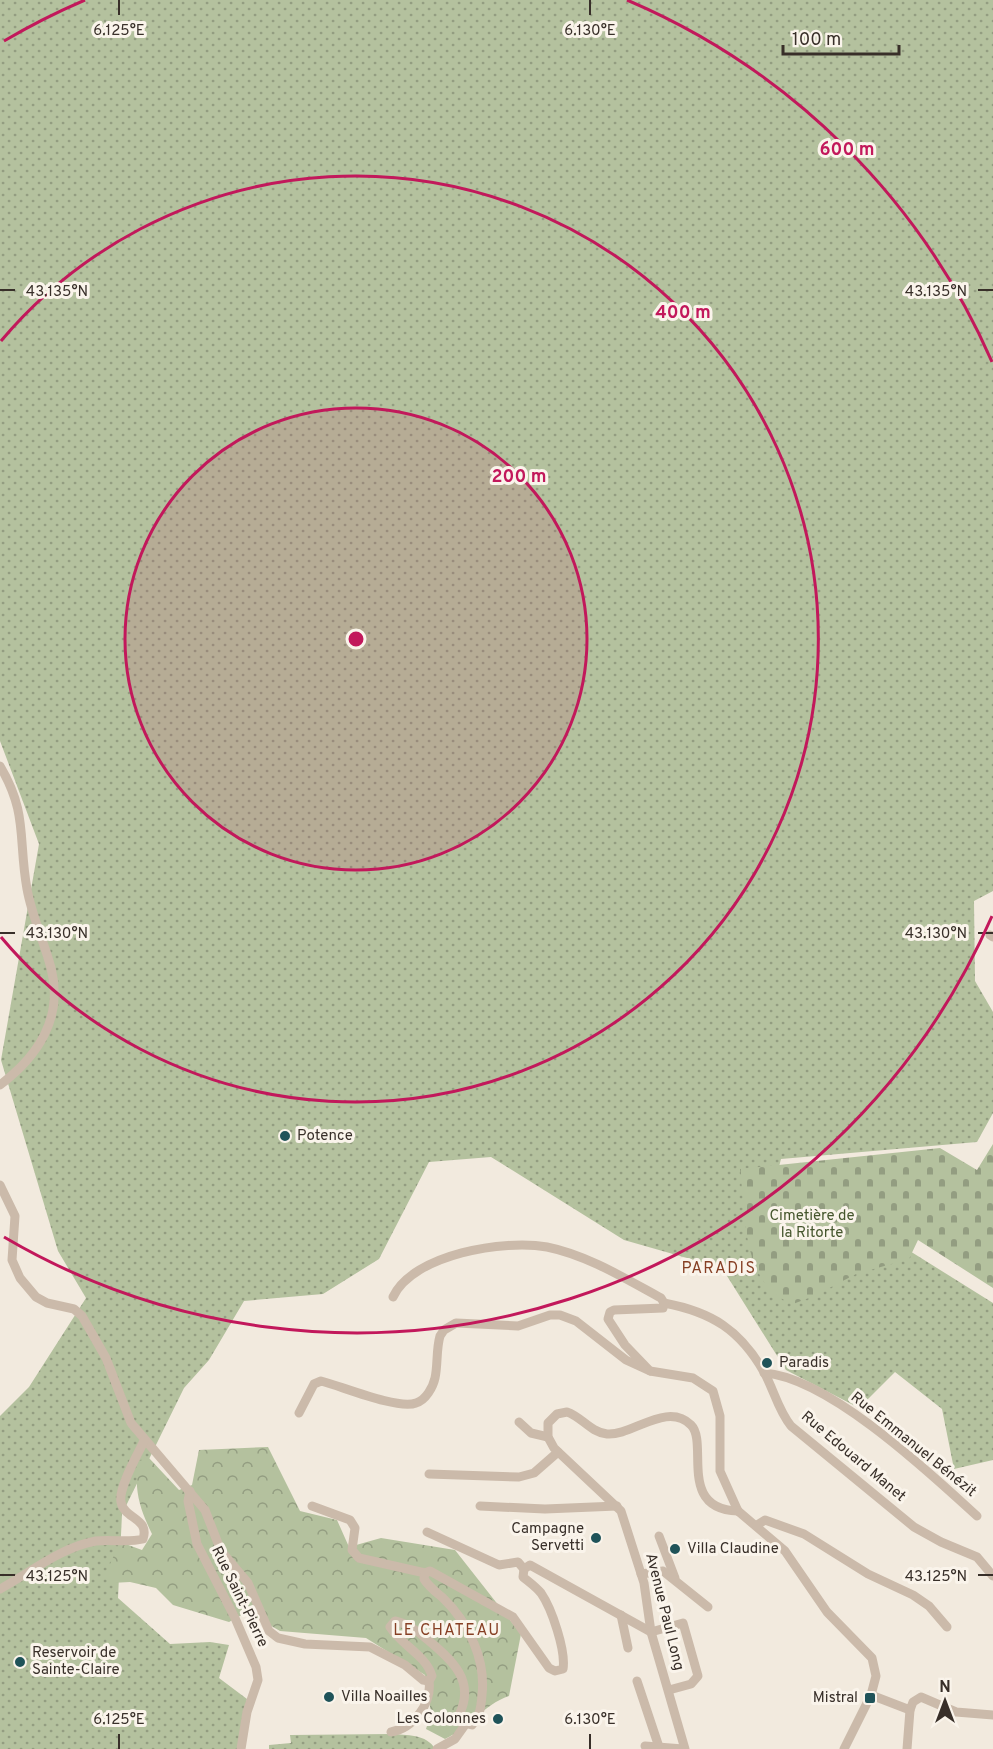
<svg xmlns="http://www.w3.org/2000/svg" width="993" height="1749" viewBox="0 0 993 1749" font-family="Overpass,sans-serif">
	<defs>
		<pattern id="grass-dots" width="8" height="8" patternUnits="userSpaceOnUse" patternTransform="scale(1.5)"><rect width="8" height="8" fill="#b4c19e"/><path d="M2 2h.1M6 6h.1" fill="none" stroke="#939d81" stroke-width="1.8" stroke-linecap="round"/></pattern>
		<pattern id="forest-crowns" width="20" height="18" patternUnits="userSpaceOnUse" patternTransform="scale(1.5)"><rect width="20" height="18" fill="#b4c19e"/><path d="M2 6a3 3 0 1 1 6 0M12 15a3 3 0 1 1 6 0" fill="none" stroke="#939d81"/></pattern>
		<pattern id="cemetery-stones" width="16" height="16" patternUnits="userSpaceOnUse" patternTransform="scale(1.5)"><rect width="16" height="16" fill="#b4c19e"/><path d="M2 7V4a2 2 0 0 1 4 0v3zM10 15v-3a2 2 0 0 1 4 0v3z" fill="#939d81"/></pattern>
	</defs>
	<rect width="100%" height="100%" fill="#f2eade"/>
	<!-- grass -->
	<g fill="url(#grass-dots)">
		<polygon points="0,0 993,0 993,891 974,901 975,981 993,1012 993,1113 977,1142 781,1159 766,1218 905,1248 993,1303 993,1460 954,1469 942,1409 895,1372 859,1408 786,1370 722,1268 624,1240 491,1157 429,1162 379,1259 323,1294 244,1301 209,1360 184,1388 122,1514 118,1598 170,1644 210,1642 229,1645 219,1678 247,1699 237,1749 0,1749 0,1416 29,1387 86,1298 58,1251 1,1060 39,844 0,741"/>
		<path d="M391,1734C406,1735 427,1734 435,1749H269V1745L291,1743L290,1735Z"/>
	</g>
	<!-- forest -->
	<path fill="url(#forest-crowns)" d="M268,1447L300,1511L337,1520L349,1547L381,1538L455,1550L521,1634L509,1696C483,1705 469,1728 445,1739L426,1729L431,1713L425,1675L366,1638L280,1631L247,1612L229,1622L173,1605L156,1588L130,1582L111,1583L105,1575L120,1542L142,1550L152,1534C140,1509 133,1489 139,1461L149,1458L179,1490L192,1485L199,1450Z"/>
	<!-- cemetery -->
	<path fill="url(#cemetery-stones)" d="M993,1144V1288L918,1240L909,1259L856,1274L814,1296L793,1304C741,1285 746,1215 740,1169L940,1148L977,1170Z"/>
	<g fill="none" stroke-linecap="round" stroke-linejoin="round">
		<!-- street -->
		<g stroke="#cbbaaa" stroke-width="9">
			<path d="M0,766C28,813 18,839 27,889C32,917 44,941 51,968C64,1018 37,1057 0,1085"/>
			<polyline points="990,935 993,937"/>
			<polyline points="0,1185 15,1216 12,1260 20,1278 36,1297 47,1303 74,1309 82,1316 106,1358 131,1423 205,1510 221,1551 248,1583 269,1631 278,1638 305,1644 370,1647 405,1665 423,1680 429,1681"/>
			<path d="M393,1297C413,1254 505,1239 547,1247C587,1255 626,1279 661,1298L664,1303"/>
			<path d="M664,1303C712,1312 740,1330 764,1372C774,1390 778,1410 791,1426L914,1527L941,1542L977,1557L993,1576"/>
			<polyline points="664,1303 663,1308 614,1310 610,1312 608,1319 625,1345 650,1371 693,1378 713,1391 720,1416 720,1471 738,1511"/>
			<path d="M764,1373C828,1377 930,1473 977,1516"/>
			<path d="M299,1413L314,1384L321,1381C341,1386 398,1410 416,1403C426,1400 433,1387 435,1378C438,1364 436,1350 440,1336L444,1330L456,1323L518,1326L550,1315H560L576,1321L626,1360L650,1371"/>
			<polyline points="519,1422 531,1433 548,1437"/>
			<polyline points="429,1474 519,1477 534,1473 558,1452"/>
			<polyline points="190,1491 188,1501 197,1544 235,1618 256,1667 258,1680 247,1712 241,1749"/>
			<polyline points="312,1506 350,1520 355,1528 352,1550 359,1558 425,1573"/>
			<polyline points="480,1506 545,1509 617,1506"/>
			<polyline points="738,1511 785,1551 827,1612 872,1658 876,1676 871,1695 844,1749"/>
			<polyline points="757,1525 765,1520 804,1534 868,1574 913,1595 929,1606 947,1627"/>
			<polyline points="427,1532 499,1565 518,1562 524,1569"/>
			<polyline points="659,1536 675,1578"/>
			<polyline points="641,1574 663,1571 708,1607"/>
			<path d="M0,1589C30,1573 61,1547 96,1541C112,1539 127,1543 143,1539C150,1518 124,1519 121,1502C118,1488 138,1454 144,1441"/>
			<polyline points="621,1615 628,1648"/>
			<polyline points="651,1632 683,1623 698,1676 691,1684 669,1690"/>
			<polyline points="637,1681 659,1747"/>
			<polyline points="871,1695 910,1710 913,1702 921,1697 956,1712 993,1715"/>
			<path d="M391,1732C414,1728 432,1703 429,1681L432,1676C426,1655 401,1645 390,1627L395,1621C409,1624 417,1631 428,1640C452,1660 476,1681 459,1715L460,1722L472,1725C480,1716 481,1707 482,1695C486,1660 469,1623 443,1598C436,1592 429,1587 424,1579L425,1573L430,1571L513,1617L549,1668L555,1671L563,1669C566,1651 552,1609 541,1593C536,1587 529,1582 523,1577L524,1569L530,1565L651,1632"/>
			<polyline points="645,1746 683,1749"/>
			<polyline points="437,1749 455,1739 465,1725"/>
			<path d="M685,1749L651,1632L644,1583L621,1511L554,1448L548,1437V1423L557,1414L567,1412C582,1417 590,1432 607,1434C632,1436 667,1401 691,1425C709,1443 677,1509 738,1511"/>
			<polyline points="907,1749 910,1710"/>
		</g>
	</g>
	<!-- ticks -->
	<path fill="none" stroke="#382f29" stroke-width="2" d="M119,0V15M590,0V15M0,290H15M978,290H993M0,933H15M978,933H993M0,1575H15M978,1575H993M119,1734V1749M590,1734V1749"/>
	<!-- distance rings -->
	<circle cx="356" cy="639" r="231" fill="#c2185b" fill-opacity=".12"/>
	<g fill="none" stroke="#c2185b" stroke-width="3">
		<circle cx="356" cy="639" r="231"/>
		<path d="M1 341A463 463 0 1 1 1 937"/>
		<path d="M992 916A694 694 0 0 1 4 1237M4 41A694 694 0 0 1 85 0M627 0A694 694 0 0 1 992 362"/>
	</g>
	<!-- markers -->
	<g fill="#1f5359" stroke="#faf4eb" stroke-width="2">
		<circle cx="285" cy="1136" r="6"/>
		<circle cx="767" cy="1363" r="6"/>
		<circle cx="596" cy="1538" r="6"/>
		<circle cx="675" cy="1549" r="6"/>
		<circle cx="20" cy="1662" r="6"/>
		<circle cx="329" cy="1697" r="6"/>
		<rect x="864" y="1692" width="12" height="12" rx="3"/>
		<circle cx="498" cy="1719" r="6"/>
	</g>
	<g text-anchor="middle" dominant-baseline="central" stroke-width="6" stroke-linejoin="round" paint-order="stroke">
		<!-- poi labels -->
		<g font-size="15" fill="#382f29" stroke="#faf4eb" text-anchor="start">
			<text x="297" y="1136">Potence</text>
			<text x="779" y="1363">Paradis</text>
			<text x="584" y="1529" text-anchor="end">Campagne<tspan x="584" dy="17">Servetti</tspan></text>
			<text x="687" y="1549">Villa Claudine</text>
			<text x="32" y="1653">Reservoir de<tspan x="32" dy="17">Sainte-Claire</tspan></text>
			<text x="341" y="1697">Villa Noailles</text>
			<text x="858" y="1698" text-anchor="end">Mistral</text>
			<text x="486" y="1719" text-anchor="end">Les Colonnes</text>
		</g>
		<!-- park labels -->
		<g font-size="15" fill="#45562d" stroke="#faf4eb">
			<text x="812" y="1216">Cimetière de<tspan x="812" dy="17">la Ritorte</tspan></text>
		</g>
		<!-- street labels -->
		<g font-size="15" fill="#382f29" stroke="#faf4eb">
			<text transform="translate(913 1445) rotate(39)">Rue Emmanuel Bénézit</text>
			<text transform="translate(853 1457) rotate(40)">Rue Edouard Manet</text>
			<text transform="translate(239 1597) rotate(64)">Rue Saint-Pierre</text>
			<text transform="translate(664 1612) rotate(76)">Avenue Paul Long</text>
		</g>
		<!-- neighbourhood labels -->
		<g font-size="16" letter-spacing="1.5" fill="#863f24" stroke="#faf4eb">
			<text x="719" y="1269">PARADIS</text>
			<text x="447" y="1631">LE CHATEAU</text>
		</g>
	</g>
	<g font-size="15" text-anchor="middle" fill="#382f29" stroke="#faf4eb" stroke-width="6" stroke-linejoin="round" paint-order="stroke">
		<text x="119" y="35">6.125°E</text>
		<text x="590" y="35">6.130°E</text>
		<text x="57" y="296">43.135°N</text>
		<text x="936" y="296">43.135°N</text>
		<text x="57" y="938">43.130°N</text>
		<text x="936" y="938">43.130°N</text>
		<text x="57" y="1581">43.125°N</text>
		<text x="936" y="1581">43.125°N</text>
		<text x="119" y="1724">6.125°E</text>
		<text x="590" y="1724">6.130°E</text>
	</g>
	<circle cx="356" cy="639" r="9" fill="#c2185b" stroke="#faf4eb" stroke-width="3"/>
	<g font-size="18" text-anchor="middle" font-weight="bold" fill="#c2185b" stroke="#faf4eb" stroke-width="6" stroke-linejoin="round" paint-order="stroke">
		<text x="847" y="155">600 m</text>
		<text x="683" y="318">400 m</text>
		<text x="519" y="482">200 m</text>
	</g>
	<!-- north arrow -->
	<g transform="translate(945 1701)" stroke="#faf4eb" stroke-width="4.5" paint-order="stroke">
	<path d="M0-4.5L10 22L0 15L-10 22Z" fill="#382f29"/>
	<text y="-9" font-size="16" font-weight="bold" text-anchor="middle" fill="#382f29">N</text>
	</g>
	<!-- scale -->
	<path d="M783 45v9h116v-9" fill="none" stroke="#382f29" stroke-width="3"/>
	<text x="792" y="45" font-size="18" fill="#382f29" stroke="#faf4eb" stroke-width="4.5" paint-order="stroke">100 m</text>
</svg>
